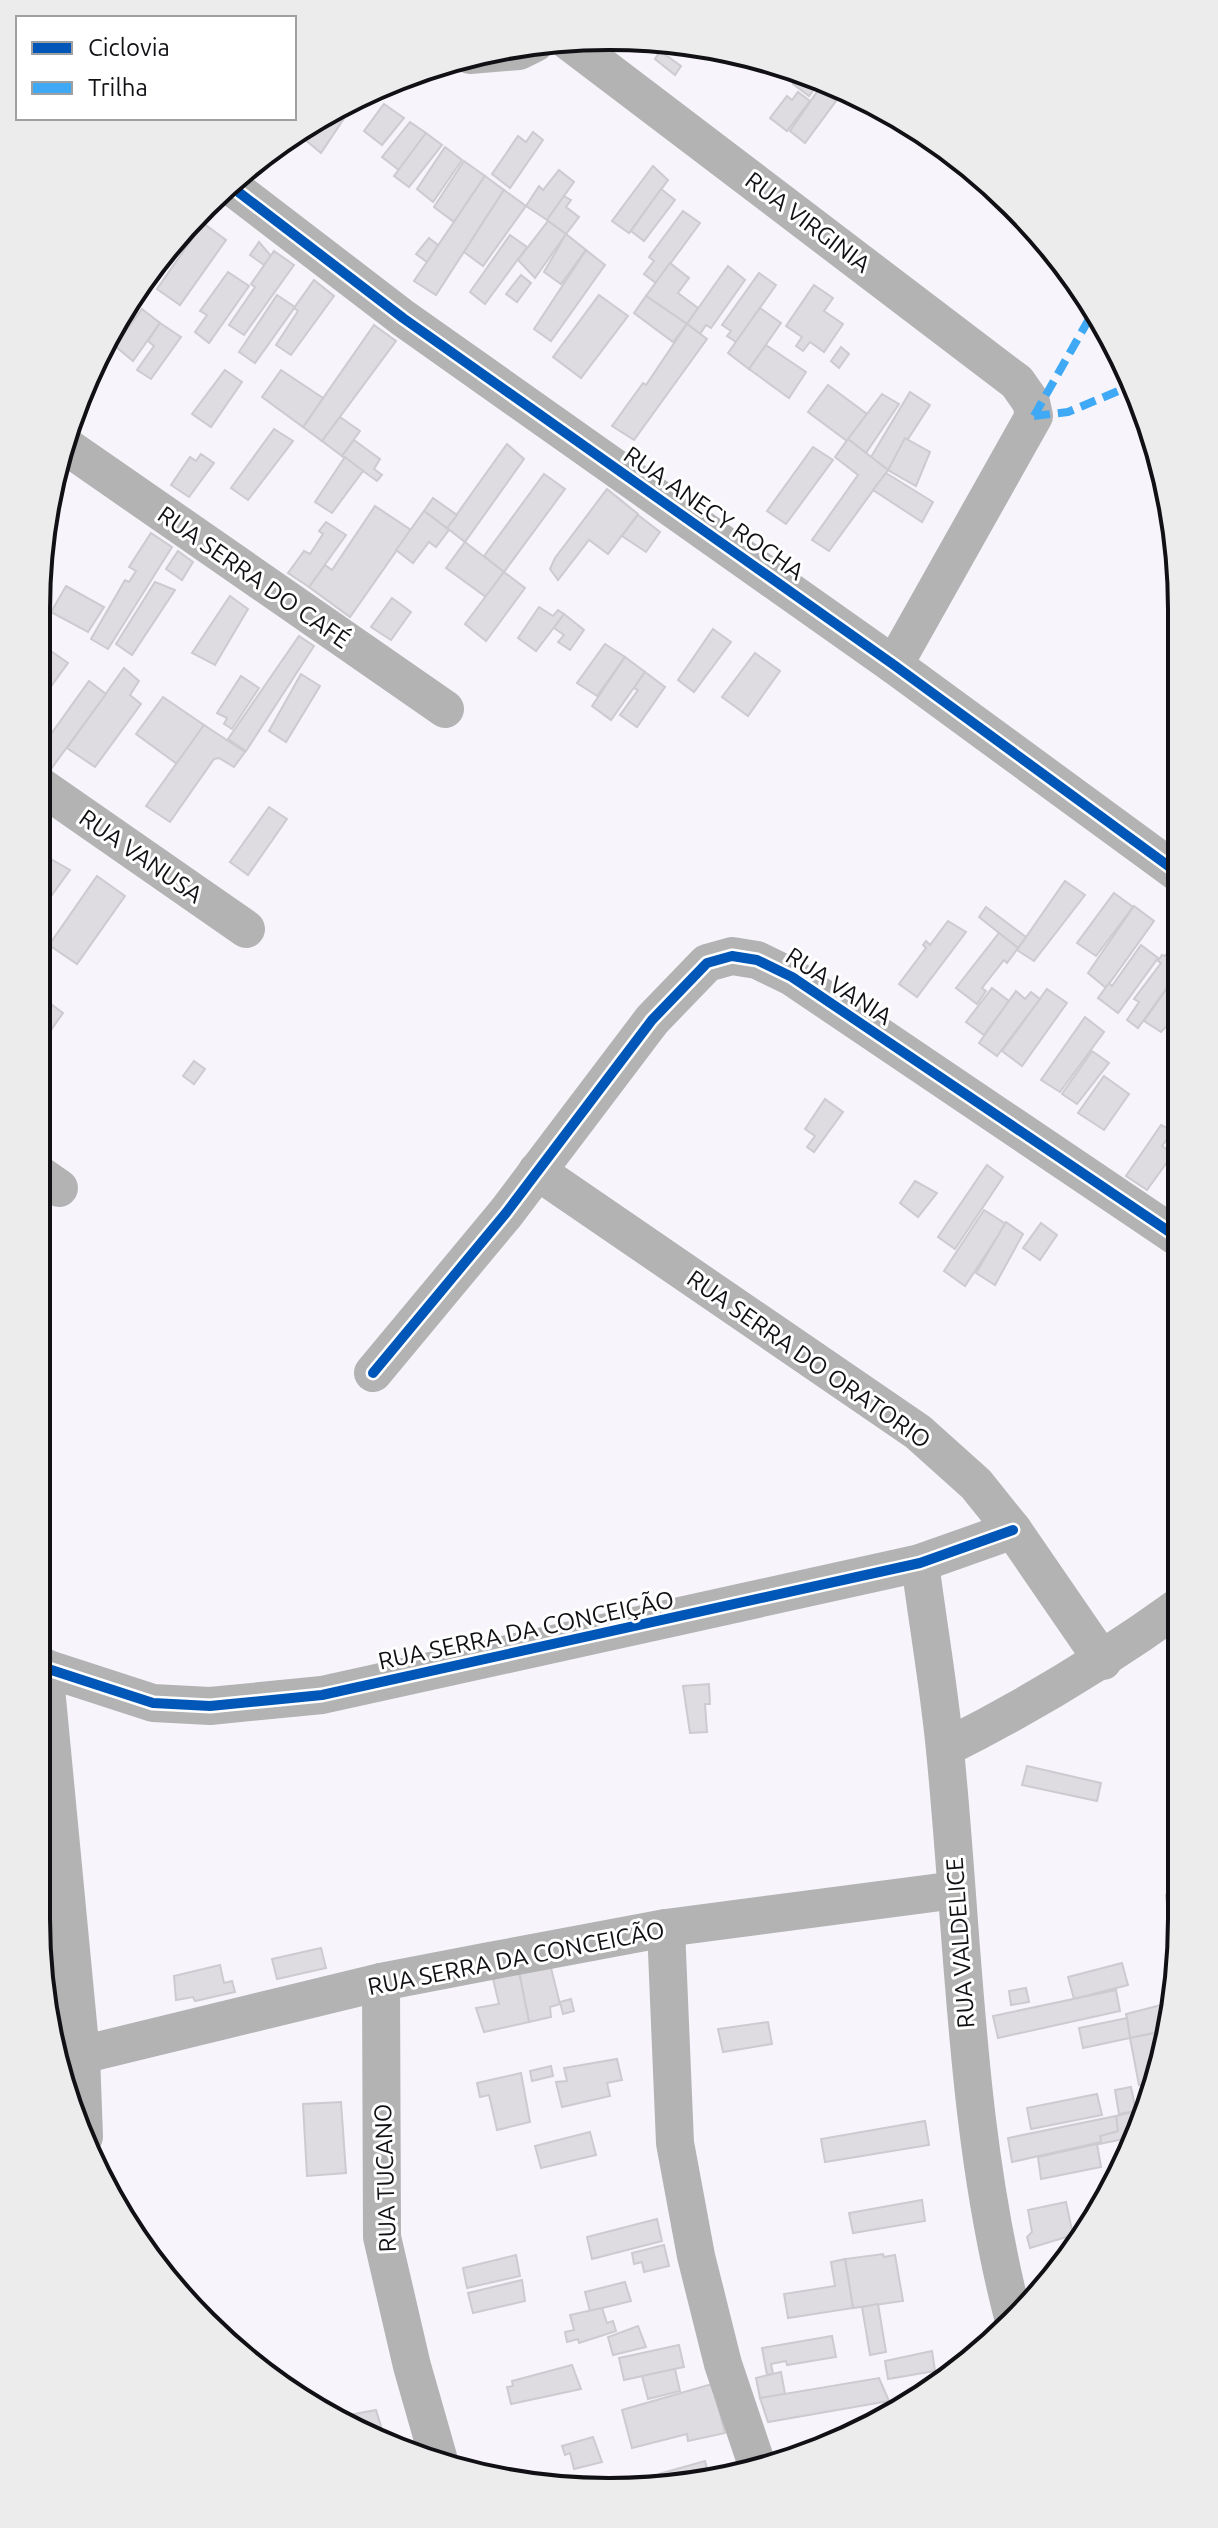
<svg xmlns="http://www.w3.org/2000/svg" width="1218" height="2528" viewBox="0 0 1218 2528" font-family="Ubuntu,sans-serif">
	<rect width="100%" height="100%" fill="#f7f5fb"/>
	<!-- building -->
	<g fill="#dedce0" stroke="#cdcbd0" stroke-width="2">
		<polygon points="660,51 681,66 675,75 655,59"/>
		<polygon points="801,71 822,78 809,96 793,84"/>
		<polygon points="819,89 836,101 805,143 790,131"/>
		<polygon points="798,92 810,101 787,131 770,118 787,96 792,100"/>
		<polygon points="359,96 321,153 303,138 309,123"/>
		<polygon points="384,104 404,118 382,145 364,131"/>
		<polygon points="410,122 426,133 399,170 382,157"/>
		<polygon points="533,132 543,140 510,188 492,174 518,136 526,142"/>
		<polygon points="426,133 442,145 409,187 394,176"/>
		<polygon points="445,147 462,160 433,202 417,189"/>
		<polygon points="464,161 485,176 454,222 434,207"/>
		<polygon points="653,166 668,180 629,233 612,221"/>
		<polygon points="559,170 574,182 547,220 526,206 539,186 543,190"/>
		<polygon points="485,176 504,190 436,295 414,281"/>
		<polygon points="661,189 675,200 644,241 631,231"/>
		<polygon points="504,190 526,206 483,266 464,252"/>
		<polygon points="564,196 571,200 566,207 579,217 566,234 547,220"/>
		<polygon points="683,211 700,223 656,283 644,274 654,261 649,257"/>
		<polygon points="194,216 203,223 188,244 179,238 157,269 153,266"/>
		<polygon points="548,221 566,234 535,278 518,260"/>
		<polygon points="203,223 226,240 180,305 157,289"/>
		<polygon points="566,234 586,250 561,284 544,272"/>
		<polygon points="510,235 527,247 485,304 470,292"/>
		<polygon points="429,238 438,245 427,262 416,254"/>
		<polygon points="259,242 271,256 264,265 250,255"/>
		<polygon points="586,250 605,265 551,341 534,329"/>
		<polygon points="274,251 294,265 244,335 229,325 255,287 251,284"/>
		<polygon points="670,263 689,278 678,293 698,308 687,324 646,296"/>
		<polygon points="728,266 745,280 711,328 706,325 700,334 687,324"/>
		<polygon points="228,272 249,286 209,343 195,332 207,315 200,311"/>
		<polygon points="759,273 776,285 736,342 727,336 731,331 722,325"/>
		<polygon points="521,275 531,283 517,302 506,294"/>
		<polygon points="314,280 334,296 291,355 276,345 298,311 294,308"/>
		<polygon points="814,285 833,298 824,311 843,324 824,352 810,342 803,351 796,346 802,337 786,326"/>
		<polygon points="277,295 295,307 255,363 239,352"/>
		<polygon points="599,295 628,316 581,378 553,357"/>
		<polygon points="646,296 687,324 673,342 634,313"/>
		<polygon points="760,308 781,323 749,369 728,353"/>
		<polygon points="142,309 160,323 133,361 115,346"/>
		<polygon points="160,323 181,337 151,379 137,370 154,346 148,341"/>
		<polygon points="687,324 707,339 634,440 612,426 643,383 646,385"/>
		<polygon points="374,325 396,341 322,441 303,427"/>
		<polygon points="766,345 806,372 789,398 749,369"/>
		<polygon points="102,347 111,353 76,402 80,389"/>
		<polygon points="841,347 849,354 839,368 831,361"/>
		<polygon points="225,370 242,382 211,427 192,414"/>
		<polygon points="281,370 323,398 303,427 262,397"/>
		<polygon points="828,385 867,414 847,441 808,412"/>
		<polygon points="910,392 930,405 888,470 871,457"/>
		<polygon points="882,394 899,404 866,453 848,439"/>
		<polygon points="340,417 360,431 342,456 322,441"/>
		<polygon points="274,429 293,441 248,500 231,488"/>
		<polygon points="905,438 930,452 916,486 888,470"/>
		<polygon points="848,439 888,470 829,551 812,540 858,475 835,457"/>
		<polygon points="354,440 380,459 374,469 382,475 377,481 342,456"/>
		<polygon points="507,444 524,459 465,542 447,528"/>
		<polygon points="813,447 833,460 786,524 767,511"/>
		<polygon points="201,454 214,463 189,497 171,485 190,457 196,461"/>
		<polygon points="345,457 363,471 332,513 315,502"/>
		<polygon points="886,473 933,502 922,522 873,490"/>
		<polygon points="544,474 565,489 504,572 484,556"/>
		<polygon points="607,489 638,514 608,554 589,540 558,580 550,569 555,558"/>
		<polygon points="433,498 457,515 447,528 424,511"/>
		<polygon points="375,506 411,530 350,617 309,587 325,565 332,570"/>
		<polygon points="424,511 449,530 436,547 429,542 413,563 396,550"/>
		<polygon points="638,515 660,532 646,552 622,536"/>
		<polygon points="326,522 346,535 309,587 288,573 304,551 310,554 323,534 319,531"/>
		<polygon points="151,533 172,547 108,649 91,639 125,580 129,582 136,571 129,567"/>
		<polygon points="465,542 504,572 486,597 446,568"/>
		<polygon points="178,551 193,562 182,580 166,569"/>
		<polygon points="504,572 525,588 486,641 465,624"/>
		<polygon points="155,582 175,590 132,655 116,644"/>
		<polygon points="66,586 104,607 88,632 51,612"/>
		<polygon points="230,596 248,609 215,665 192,653"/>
		<polygon points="392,598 411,612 391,640 371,627"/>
		<polygon points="539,607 553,616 558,610 564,614 536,651 518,638"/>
		<polygon points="564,614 584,630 570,650 558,642 564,635 554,628"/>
		<polygon points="713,629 731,642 694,692 678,680"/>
		<polygon points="299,636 314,646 246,751 228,739"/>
		<polygon points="605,644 625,657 597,696 577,683"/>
		<polygon points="48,649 68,663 36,707 36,667"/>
		<polygon points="755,653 780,671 748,716 722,697"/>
		<polygon points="625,657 645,672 611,720 592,706"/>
		<polygon points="124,668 139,681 130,695 141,704 95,767 67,748"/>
		<polygon points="645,672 665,687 637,727 620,715 638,690 634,688"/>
		<polygon points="301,674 320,686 286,742 269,731"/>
		<polygon points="241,676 259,688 232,729 224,724 227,718 217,713"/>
		<polygon points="89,681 106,694 51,769 36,758 36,748 48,731 51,734"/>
		<polygon points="163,697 204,725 177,764 136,734"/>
		<polygon points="204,725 245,752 234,767 219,758 214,759 170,822 146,806"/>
		<polygon points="269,807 287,819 248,875 230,862"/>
		<polygon points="49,858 70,870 36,917 36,876"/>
		<polygon points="97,876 125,896 77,964 49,945"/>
		<polygon points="1065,881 1085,895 1034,961 1017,950"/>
		<polygon points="1114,893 1133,907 1096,956 1077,943"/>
		<polygon points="1134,906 1154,921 1106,988 1088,973"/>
		<polygon points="986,907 1026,937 1018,948 979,917"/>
		<polygon points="948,921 966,932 917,997 899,984 926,948 923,945 926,941 930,945"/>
		<polygon points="999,933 1018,948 1007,963 1004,960 982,988 986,991 977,1004 956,988"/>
		<polygon points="1178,938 1179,971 1138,1028 1127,1020 1139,1002 1134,999 1161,963 1158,961 1162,955 1165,956"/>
		<polygon points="1141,945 1158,958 1118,1013 1098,998 1109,983 1112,986"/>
		<polygon points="1179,971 1179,1013 1161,1032 1144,1021"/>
		<polygon points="992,988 1009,1001 984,1035 966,1022"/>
		<polygon points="1047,989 1067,1003 1022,1066 1002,1051"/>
		<polygon points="1016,991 1025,999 1031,992 1040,999 997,1056 979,1043"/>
		<polygon points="40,996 63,1013 36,1051 36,1001"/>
		<polygon points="1085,1017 1104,1032 1060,1092 1041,1080"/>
		<polygon points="1092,1051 1109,1063 1077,1104 1062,1094"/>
		<polygon points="194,1061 205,1069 194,1084 183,1076"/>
		<polygon points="1104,1076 1129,1094 1104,1130 1078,1113"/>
		<polygon points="825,1099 843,1112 814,1152 807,1147 815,1136 805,1129"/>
		<polygon points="1161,1125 1173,1131 1162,1146 1173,1154 1147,1190 1126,1176"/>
		<polygon points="987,1165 1003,1177 955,1249 938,1237"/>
		<polygon points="915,1181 937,1193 918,1217 900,1203"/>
		<polygon points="984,1210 1006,1224 965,1286 944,1271"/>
		<polygon points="1006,1222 1023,1234 995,1285 976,1273"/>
		<polygon points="1041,1223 1057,1235 1040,1260 1023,1248"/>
		<polygon points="709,1684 710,1704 705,1704 707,1732 690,1733 683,1686"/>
		<polygon points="1027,1766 1101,1783 1097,1801 1022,1785"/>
		<polygon points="1182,1894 1182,1914 1168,1915 1166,1895"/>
		<polygon points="321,1948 326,1968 277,1979 272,1959"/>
		<polygon points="1122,1963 1128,1985 1074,1999 1068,1977"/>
		<polygon points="550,1964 560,2004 550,2007 551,2017 529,2022 519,1972"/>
		<polygon points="220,1965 224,1983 232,1981 235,1992 195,2001 193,1997 176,2000 174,1976"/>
		<polygon points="519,1972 529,2022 484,2032 476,2008 499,2004 493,1979"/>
		<polygon points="1026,1988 1029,2002 1011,2005 1009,1991"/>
		<polygon points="1116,1990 1120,2011 998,2038 993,2016"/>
		<polygon points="571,1999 574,2011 563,2014 560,2002"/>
		<polygon points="1169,2003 1171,2029 1130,2038 1126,2014"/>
		<polygon points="1127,2018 1130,2038 1083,2048 1079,2028"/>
		<polygon points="768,2022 772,2044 723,2052 718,2029"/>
		<polygon points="1155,2033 1162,2061 1156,2082 1139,2085 1130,2038"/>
		<polygon points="617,2059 622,2080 607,2083 610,2096 562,2107 556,2082 567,2081 564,2068"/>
		<polygon points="551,2066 553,2076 532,2081 530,2071"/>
		<polygon points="521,2073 530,2122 497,2130 489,2095 480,2097 477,2083"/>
		<polygon points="1131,2087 1136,2111 1119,2114 1115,2090"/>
		<polygon points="1097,2094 1102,2115 1031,2129 1027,2108"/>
		<polygon points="341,2102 346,2173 307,2176 303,2104"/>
		<polygon points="1136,2111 1139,2136 1040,2156 1101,2142 1100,2136 1118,2131 1116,2116"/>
		<polygon points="1116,2116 1118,2131 1100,2136 1101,2142 1012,2162 1008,2138"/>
		<polygon points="925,2121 929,2145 825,2162 821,2139"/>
		<polygon points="590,2132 596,2155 541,2168 535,2146"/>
		<polygon points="1097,2144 1101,2167 1041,2179 1038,2157"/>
		<polygon points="922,2200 925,2221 853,2233 849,2213"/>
		<polygon points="1066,2202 1073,2235 1030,2248 1027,2237 1032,2232 1028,2210"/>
		<polygon points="657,2219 662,2241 592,2259 587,2237"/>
		<polygon points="664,2245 669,2266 644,2272 642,2262 634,2264 632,2253"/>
		<polygon points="883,2254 884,2257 895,2255 903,2301 853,2308 845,2259"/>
		<polygon points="516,2255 520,2276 467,2288 463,2268"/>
		<polygon points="845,2259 853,2308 788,2318 784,2294 835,2286 831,2262"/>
		<polygon points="522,2280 525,2301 473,2313 468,2293"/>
		<polygon points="625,2282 631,2301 590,2311 585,2292"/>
		<polygon points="878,2304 886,2352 870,2355 862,2307"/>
		<polygon points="602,2308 607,2323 613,2321 616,2331 579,2343 578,2339 567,2342 565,2332 574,2330 570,2315"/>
		<polygon points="638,2326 646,2347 613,2355 608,2337"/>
		<polygon points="832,2336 836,2357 787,2365 786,2361 771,2364 773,2374 767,2375 762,2348"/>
		<polygon points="679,2345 684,2367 624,2380 619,2358"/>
		<polygon points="932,2351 935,2371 888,2379 885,2361"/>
		<polygon points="572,2365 581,2389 511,2404 507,2387 513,2386 512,2381"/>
		<polygon points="675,2369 680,2391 648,2399 642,2376"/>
		<polygon points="781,2372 785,2394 760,2398 756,2378"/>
		<polygon points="879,2378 889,2401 768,2422 760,2398"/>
		<polygon points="712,2384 725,2433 688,2441 687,2434 632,2448 622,2410"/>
		<polygon points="376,2410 384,2436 371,2439 333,2418"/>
		<polygon points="593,2437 602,2462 574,2469 570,2453 565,2455 562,2446"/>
		<polygon points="705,2461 710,2479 683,2487 648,2486 647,2483 661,2479 659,2474"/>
	</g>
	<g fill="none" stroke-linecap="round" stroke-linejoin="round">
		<!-- minor -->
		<g stroke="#b3b3b4" stroke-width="38">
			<polyline points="567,40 1017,382 1031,402 1034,416 894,665"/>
			<polyline points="470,55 519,51 535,43"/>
			<polyline points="228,184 403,318 894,665 1178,873"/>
			<polyline points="63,444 445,709"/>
			<polyline points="36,783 246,929"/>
			<polyline points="537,1171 918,1432 976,1484 1013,1530 1103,1661"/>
			<polyline points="36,1172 59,1188"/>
			<polyline points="373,1373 506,1213 652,1020 707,963 732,956 757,960 792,977 1180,1239"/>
			<path d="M920,1563C928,1625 939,1687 945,1750C964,1941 965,2134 1014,2321"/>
			<polyline points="36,1665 153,1703 210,1706 322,1695 920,1563 1013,1530"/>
			<polyline points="44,1667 81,2055 84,2137"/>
			<path d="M945,1748C1029,1706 1105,1660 1181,1605"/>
			<polyline points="666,1928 675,2143 696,2256 723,2364 757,2465"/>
			<polyline points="381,1982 382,2237 412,2366 440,2464"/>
			<polyline points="81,2055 381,1982 490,1961 666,1928 956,1890"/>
		</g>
		<!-- quiet -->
		<g stroke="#3fa9f5" stroke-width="8" stroke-dasharray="16 8" stroke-linecap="butt">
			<polyline points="1034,416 1093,312"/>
			<polyline points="1034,416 1068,412 1135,384"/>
		</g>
		<defs>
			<g id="cycleway">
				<polyline points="228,184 403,318 894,665 1178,873"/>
				<polyline points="373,1373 506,1213 652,1020 707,963 732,956 757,960 792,977 1180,1239"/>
				<polyline points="36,1665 153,1703 210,1706 322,1695 920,1563 1013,1530"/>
			</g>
		</defs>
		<!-- cycleway casing -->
		<use href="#cycleway" stroke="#fff" stroke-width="15"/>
		<!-- cycleway -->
		<use href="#cycleway" stroke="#0057b8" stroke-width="10"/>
	</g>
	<g text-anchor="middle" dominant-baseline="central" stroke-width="6" stroke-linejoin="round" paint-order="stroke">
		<!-- street labels -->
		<g font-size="24" fill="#111014" stroke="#fff">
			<text transform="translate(808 222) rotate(37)">RUA VIRGINIA</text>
			<text transform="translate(714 513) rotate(35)">RUA ANECY ROCHA</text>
			<text transform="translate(254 577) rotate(35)">RUA SERRA DO CAFÉ</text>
			<text transform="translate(141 856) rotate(35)">RUA VANUSA</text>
			<text transform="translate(839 986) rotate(33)">RUA VANIA</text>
			<text transform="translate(809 1359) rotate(35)">RUA SERRA DO ORATORIO</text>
			<text transform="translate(526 1630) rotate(-12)">RUA SERRA DA CONCEIÇÃO</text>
			<text transform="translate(960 1943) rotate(-94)">RUA VALDELICE</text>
			<text transform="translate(516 1958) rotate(-11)">RUA SERRA DA CONCEICÃO</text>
			<text transform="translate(385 2178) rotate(-92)">RUA TUCANO</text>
		</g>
	</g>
	<!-- crop -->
	<path d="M0 0H1218V2528H0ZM609 50H609A559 559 0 0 1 1168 609V1919A559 559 0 0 1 609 2478H609A559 559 0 0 1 50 1919V609A559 559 0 0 1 609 50Z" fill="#ececec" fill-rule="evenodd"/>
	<path fill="none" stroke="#111014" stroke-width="4" d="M609 50H609A559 559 0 0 1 1168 609V1919A559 559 0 0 1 609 2478H609A559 559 0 0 1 50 1919V609A559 559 0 0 1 609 50Z"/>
	<!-- legend -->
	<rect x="16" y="16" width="280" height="104" fill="#ffffff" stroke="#a09fa1" stroke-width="2"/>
	<rect x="32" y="42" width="40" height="12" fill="#0057b8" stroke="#a09fa1" stroke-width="2"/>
	<text x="88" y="56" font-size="24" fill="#111014">Ciclovia</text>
	<rect x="32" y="82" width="40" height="12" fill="#3fa9f5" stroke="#a09fa1" stroke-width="2"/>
	<text x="88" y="96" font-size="24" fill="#111014">Trilha</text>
</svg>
